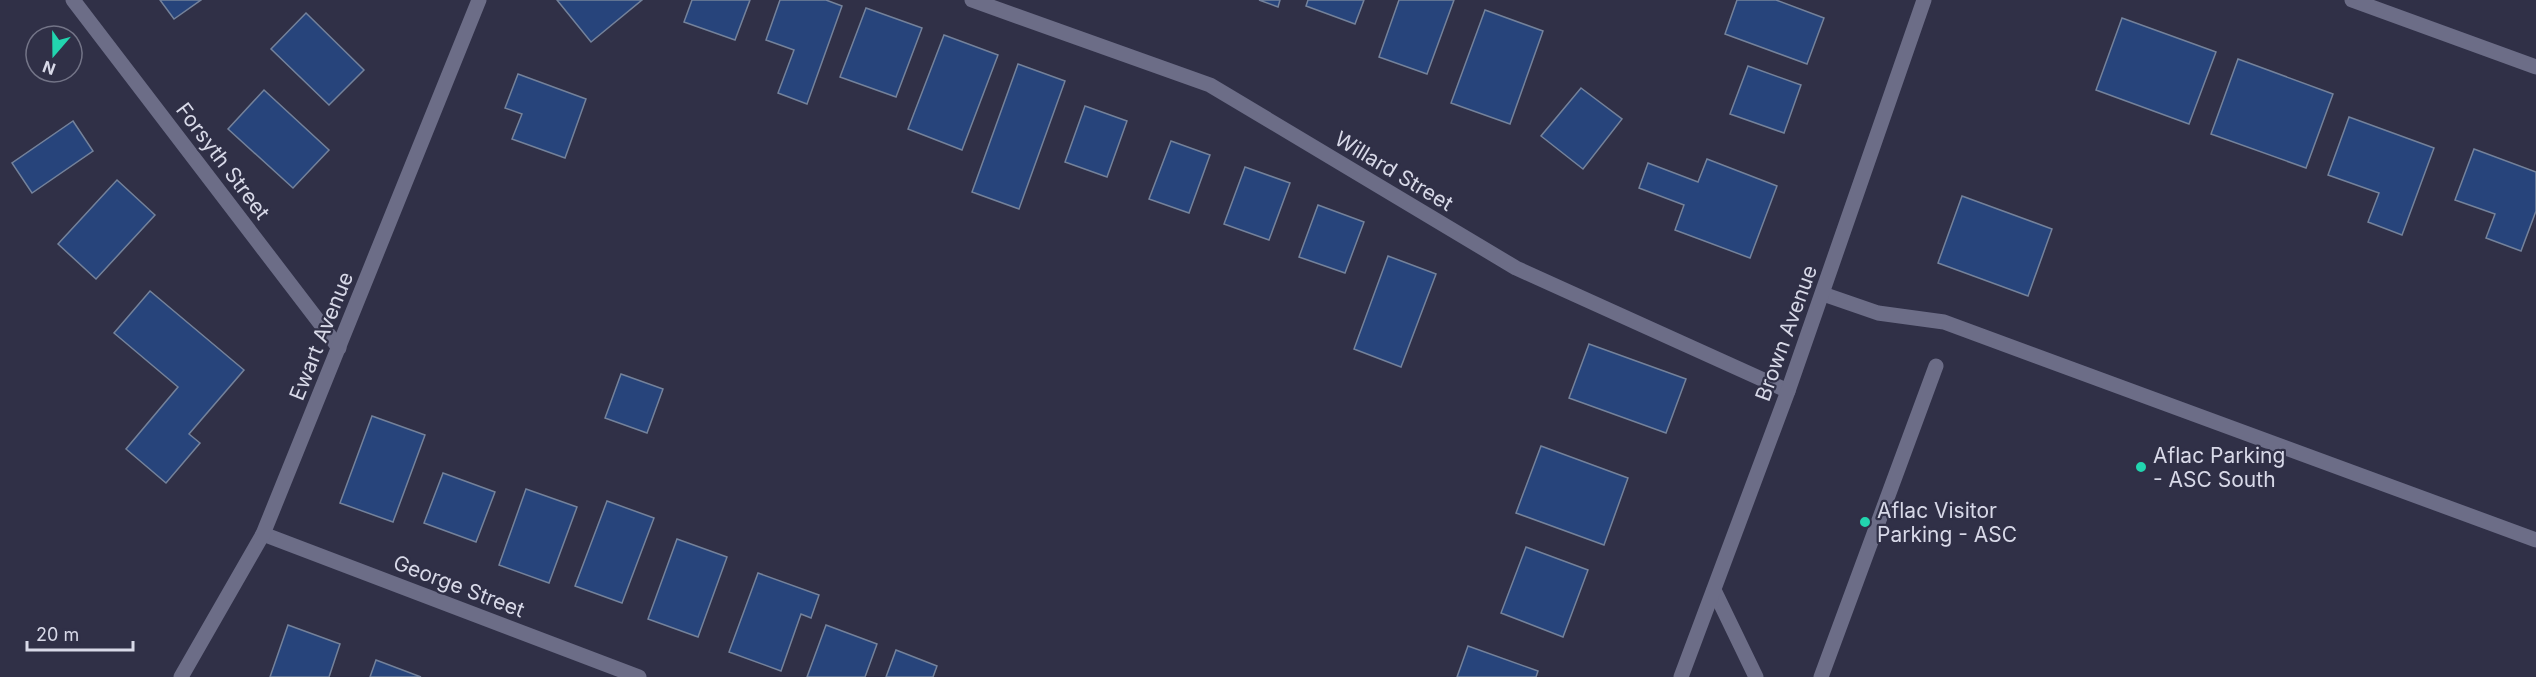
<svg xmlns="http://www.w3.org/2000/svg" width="2536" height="677" viewBox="0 0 2536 677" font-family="Inter,sans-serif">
	<rect width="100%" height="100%" fill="#303047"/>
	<!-- building -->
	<g fill="#27447b" stroke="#74829b" stroke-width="1.5">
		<polygon points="160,0 201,0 174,19"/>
		<polygon points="557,0 642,0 591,42"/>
		<polygon points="692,0 750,0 735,40 684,22"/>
		<polygon points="780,0 826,0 842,6 807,104 778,93 794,50 766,40"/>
		<polygon points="1259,0 1280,0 1278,7"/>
		<polygon points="1308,0 1364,0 1355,24 1306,6"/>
		<polygon points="1399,0 1454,0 1427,74 1379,57"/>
		<polygon points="1737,0 1776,0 1824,18 1807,64 1725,34"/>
		<polygon points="866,8 922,28 896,97 840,77"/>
		<polygon points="1485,10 1543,31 1510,124 1451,103"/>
		<polygon points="306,13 364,70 329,105 271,49"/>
		<polygon points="2122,18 2216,52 2189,124 2096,90"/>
		<polygon points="944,35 998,55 962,150 908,129"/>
		<polygon points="2238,59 2333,94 2306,168 2211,134"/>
		<polygon points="1018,64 1065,81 1019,209 972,192"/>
		<polygon points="1748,66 1801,85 1784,133 1730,114"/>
		<polygon points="518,74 586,99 565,158 512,139 522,114 505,108"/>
		<polygon points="1581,88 1622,119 1583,169 1541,136"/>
		<polygon points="264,90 329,150 293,188 228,129"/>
		<polygon points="1085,106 1127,121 1107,177 1065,162"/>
		<polygon points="2349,117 2434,148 2402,235 2368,222 2379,193 2328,175"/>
		<polygon points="73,121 93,151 32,193 12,163"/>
		<polygon points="1171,141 1210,155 1189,213 1149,199"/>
		<polygon points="2474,149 2536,172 2536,211 2521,251 2486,238 2495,214 2455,200"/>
		<polygon points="1707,159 1777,186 1750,258 1675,230 1684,205 1639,188 1648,163 1698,182"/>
		<polygon points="1245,167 1290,183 1269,240 1224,224"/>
		<polygon points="117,180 155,215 96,279 58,244"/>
		<polygon points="1962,196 2052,229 2028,296 1938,263"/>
		<polygon points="1318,205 1364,222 1345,273 1299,257"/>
		<polygon points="1388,256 1436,274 1401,367 1354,349"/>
		<polygon points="150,291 244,370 189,434 200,443 166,483 126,449 178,387 114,333"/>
		<polygon points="1589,344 1686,379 1666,433 1569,398"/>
		<polygon points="621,374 663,389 647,433 605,418"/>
		<polygon points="372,416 425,435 393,522 340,503"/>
		<polygon points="1541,446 1628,478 1604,545 1516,513"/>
		<polygon points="443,473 495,492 476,542 424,523"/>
		<polygon points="526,489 577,507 549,583 499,565"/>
		<polygon points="607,501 654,518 622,603 575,586"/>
		<polygon points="677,539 727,557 698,637 648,619"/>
		<polygon points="1526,547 1588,570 1563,637 1501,613"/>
		<polygon points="758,573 819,595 811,618 801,614 781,671 729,652"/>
		<polygon points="288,625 340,644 329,677 270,677"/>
		<polygon points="826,625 877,644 865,677 807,677"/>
		<polygon points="1468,646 1538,671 1536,677 1457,677"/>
		<polygon points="896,650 937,666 933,677 886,677"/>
		<polygon points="376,660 421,677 370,677"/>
	</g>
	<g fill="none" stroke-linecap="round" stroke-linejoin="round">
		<!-- service -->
		<g stroke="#6c6d87" stroke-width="15">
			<polyline points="1823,294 1878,313 1944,322 2536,540"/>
			<polyline points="1714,590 1756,677"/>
			<polyline points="1821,677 1936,366"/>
		</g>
		<!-- minor -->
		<g stroke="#6c6d87" stroke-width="15">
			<polyline points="73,0 339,348"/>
			<polyline points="972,0 1210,85 1516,268 1788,391"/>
			<polyline points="2352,0 2536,67"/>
			<polyline points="263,534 639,677"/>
			<polyline points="181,677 263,534 479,0"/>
		</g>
		<!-- tertiary -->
		<polyline stroke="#6c6d87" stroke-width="15" points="1681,677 1788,391 1924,0"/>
	</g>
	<!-- markers -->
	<g fill="#22d5af" stroke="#303047" stroke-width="2">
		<circle cx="2141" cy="467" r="6"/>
		<circle cx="1865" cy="522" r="6"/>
	</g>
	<g text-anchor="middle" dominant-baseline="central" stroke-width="4.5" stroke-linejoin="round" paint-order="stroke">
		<!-- street labels -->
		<g font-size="21" fill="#d8d9e8" stroke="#303047">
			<text transform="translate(223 161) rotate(53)">Forsyth Street</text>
			<text transform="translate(1394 171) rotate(31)">Willard Street</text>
			<text transform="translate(1786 333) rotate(-70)">Brown Avenue</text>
			<text transform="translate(321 336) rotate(-68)">Ewart Avenue</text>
			<text transform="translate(459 586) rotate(21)">George Street</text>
		</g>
		<!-- poi labels -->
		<g font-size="21" fill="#d8d9e8" stroke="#303047" text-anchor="start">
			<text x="2153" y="455">Aflac Parking<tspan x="2153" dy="24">- ASC South</tspan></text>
			<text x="1877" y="510">Aflac Visitor<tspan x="1877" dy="24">Parking - ASC</tspan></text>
		</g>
	</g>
	<!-- north arrow -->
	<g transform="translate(54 54) rotate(200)"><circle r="28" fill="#303047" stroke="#737487" stroke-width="1.5"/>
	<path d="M0-4.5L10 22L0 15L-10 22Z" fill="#22d5af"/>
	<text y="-9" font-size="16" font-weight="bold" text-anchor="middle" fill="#d8d9e8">N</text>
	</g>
	<!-- scale -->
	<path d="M27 641v9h106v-9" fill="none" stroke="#d8d9e8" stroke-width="3"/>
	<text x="36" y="641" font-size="18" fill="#d8d9e8" stroke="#303047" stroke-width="4.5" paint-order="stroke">20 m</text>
</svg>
